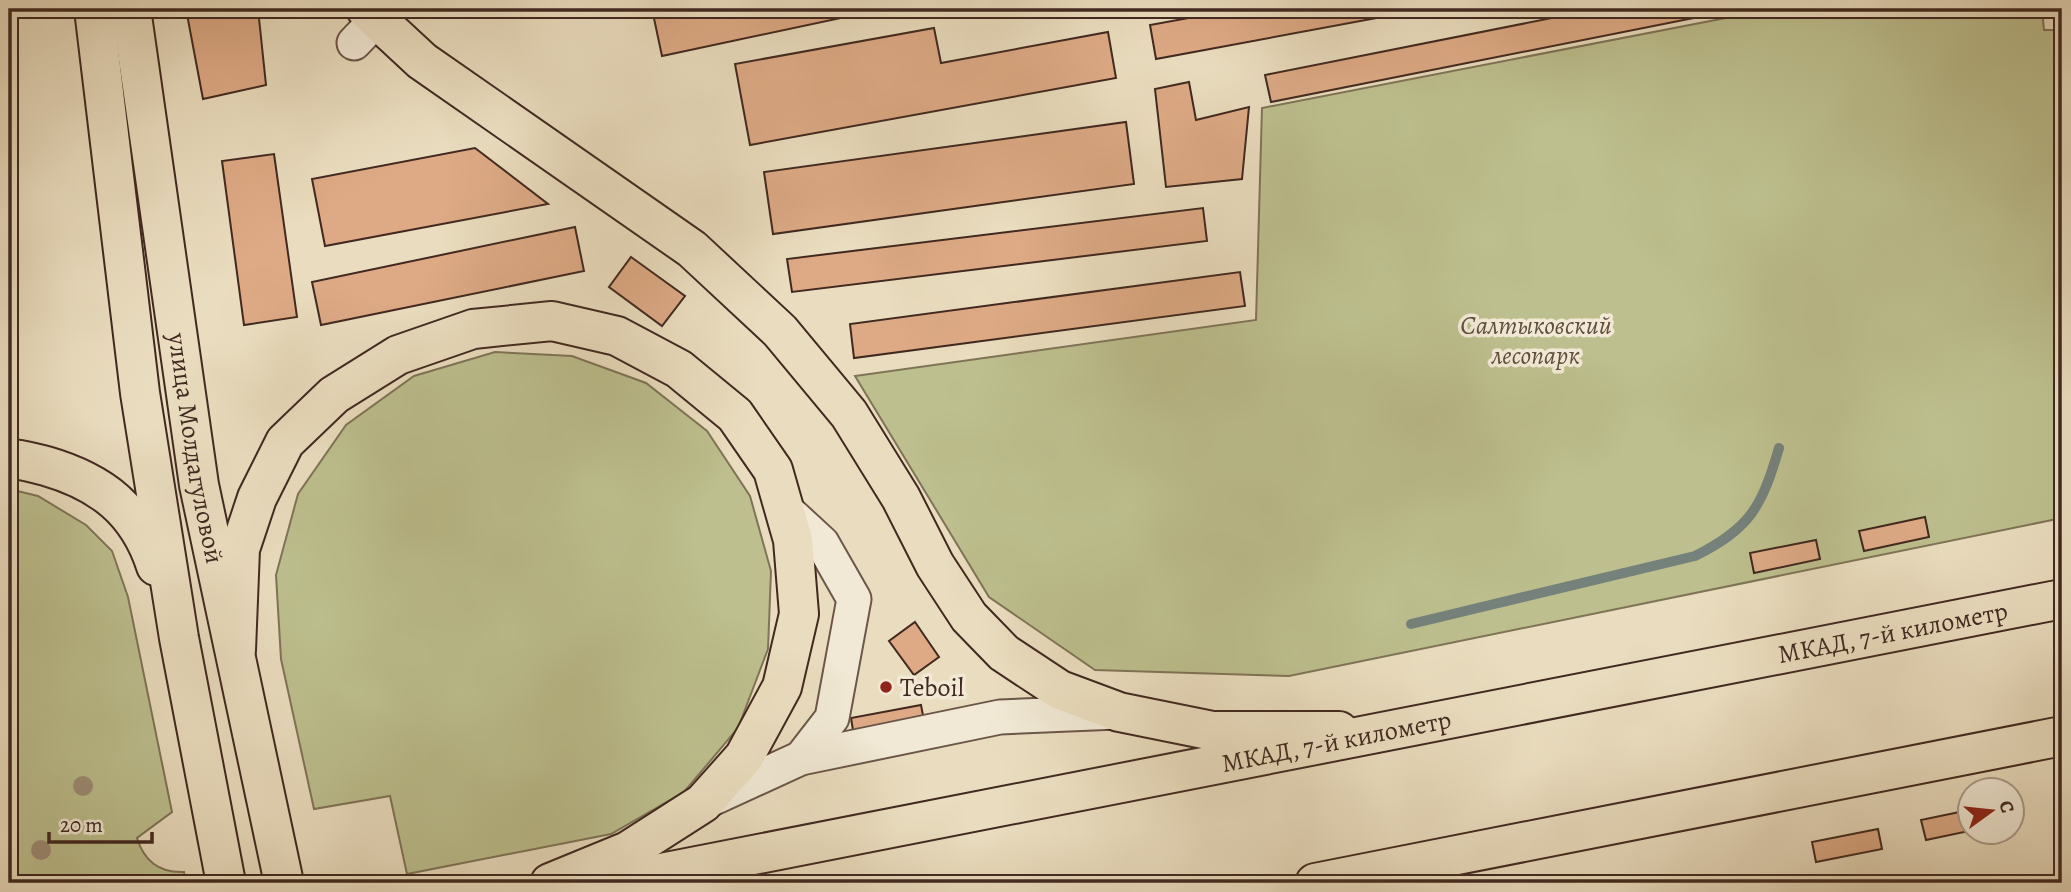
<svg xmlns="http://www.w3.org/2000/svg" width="2071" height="892" viewBox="0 0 2071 892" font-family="Alegreya,serif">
	<rect width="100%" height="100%" fill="#eaddbf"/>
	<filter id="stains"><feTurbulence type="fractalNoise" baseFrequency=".00286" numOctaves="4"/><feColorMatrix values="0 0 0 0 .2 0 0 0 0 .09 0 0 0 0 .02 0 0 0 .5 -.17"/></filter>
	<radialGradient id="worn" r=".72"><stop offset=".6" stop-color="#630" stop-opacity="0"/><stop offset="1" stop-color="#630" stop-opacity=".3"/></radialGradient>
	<!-- green -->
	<g fill="#bdbf8e" stroke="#7f7457" stroke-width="2">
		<polygon points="1772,9 2042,9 2044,30 2062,30 2062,518 1289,676 1095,670 989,597 855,376 1256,320 1262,108"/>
		<polygon points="495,352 572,356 646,383 707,431 750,496 771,571 768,649 738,728 684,792 611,834 407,874 390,796 314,809 281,659 276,575 298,494 346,425 414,376"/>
		<path d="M9,489L38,496L86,525L112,551L128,597L172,812L137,838C144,861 160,873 184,872L186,883H9Z"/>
	</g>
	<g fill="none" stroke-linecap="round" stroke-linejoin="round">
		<!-- stream -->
		<path stroke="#75817b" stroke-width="10" d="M1411,624L1695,556C1751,528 1762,506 1779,448"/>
	</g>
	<!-- building -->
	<g fill="#ddaa85" stroke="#412920" stroke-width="2">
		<polygon points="186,9 258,9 266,85 203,99"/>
		<polygon points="652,9 883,9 662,56"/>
		<polygon points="1238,9 1425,9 1156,59 1150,25"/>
		<polygon points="1597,9 1739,9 1271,102 1265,75"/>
		<polygon points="934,28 941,63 1108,32 1116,78 750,145 735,64"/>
		<polygon points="9,71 14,106 9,107"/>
		<polygon points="1189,82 1196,120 1249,107 1242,179 1166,187 1155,89"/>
		<polygon points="1126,122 1134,184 773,234 764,172"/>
		<polygon points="475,148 548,204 325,246 312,179"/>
		<polygon points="274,154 297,317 244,325 222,161"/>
		<polygon points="1203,208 1207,241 792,292 787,259"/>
		<polygon points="575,227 584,271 321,325 312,282"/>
		<polygon points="631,257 685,296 662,326 609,287"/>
		<polygon points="1240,272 1245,306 854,358 850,324"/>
		<polygon points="1925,517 1929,537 1864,551 1859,531"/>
		<polygon points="1816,540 1820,559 1754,573 1750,553"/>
		<polygon points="915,622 939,657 914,675 889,641"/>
		<polygon points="921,705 929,747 858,761 851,718"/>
		<polygon points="1969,810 1969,831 1926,840 1921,820"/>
		<polygon points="1878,829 1882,849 1816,862 1812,842"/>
	</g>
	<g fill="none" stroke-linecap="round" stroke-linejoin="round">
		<defs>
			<g id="minor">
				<polyline points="354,43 377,19"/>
				<polyline points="784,508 822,543 854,599 832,718 801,758"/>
				<polyline points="705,802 801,758 1000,717 1117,712"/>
			</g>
			<g id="major">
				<polyline points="94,9 140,393 179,638 226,883"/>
				<path id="s1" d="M131,9L199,485L284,883"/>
				<polyline points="366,9 422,61 692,249 780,331 849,414 901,498 935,565 969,617 1004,653 1060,690 1119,712 1213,731 1339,731"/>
				<path d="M9,459C22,459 33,463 46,466C101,482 138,510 156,566"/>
				<polyline points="236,650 240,549 257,498 285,442 334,395 398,355 473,329 552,321 617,336 679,369 735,415 773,470 793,540 799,614 782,687 744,757 703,803 628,851 550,883"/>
			</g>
			<g id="highway">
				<path id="s2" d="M610,883L2062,599"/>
				<polyline points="1315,883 2062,736"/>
			</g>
		</defs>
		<!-- minor casing -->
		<use href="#minor" stroke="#6b5648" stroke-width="37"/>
		<!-- major casing -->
		<use href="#major" stroke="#412920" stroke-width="42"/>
		<!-- highway casing -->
		<use href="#highway" stroke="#412920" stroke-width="42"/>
		<!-- minor -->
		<use href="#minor" stroke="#f1e9d5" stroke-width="33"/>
		<!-- major -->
		<use href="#major" stroke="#eaddbf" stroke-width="38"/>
		<!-- highway -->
		<use href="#highway" stroke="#eaddbf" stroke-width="38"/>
	</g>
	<!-- trees -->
	<g fill="#9e8e77">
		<circle cx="83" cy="786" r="10"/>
		<circle cx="41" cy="850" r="10"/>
	</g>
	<!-- markers -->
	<circle fill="#8f2418" stroke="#f1e9d5" stroke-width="2.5" cx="886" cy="687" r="7"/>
	<g text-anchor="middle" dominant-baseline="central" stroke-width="7" stroke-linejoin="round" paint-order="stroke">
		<!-- park labels -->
		<g font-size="26" font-style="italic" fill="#604e3c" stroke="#f1e9d5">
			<text x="1536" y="325">Салтыковский<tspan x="1536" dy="30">лесопарк</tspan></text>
		</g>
		<!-- street labels -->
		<g font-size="26" fill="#412920" stroke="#f1e9d5">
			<text stroke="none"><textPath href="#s1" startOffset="444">улица Молдагуловой</textPath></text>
			<text stroke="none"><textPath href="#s2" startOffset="1307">МКАД, 7-й километр</textPath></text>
			<text stroke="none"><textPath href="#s2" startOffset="740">МКАД, 7-й километр</textPath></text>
		</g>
		<!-- poi labels -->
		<g font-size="26" fill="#412920" stroke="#f1e9d5" text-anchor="start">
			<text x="900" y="687">Teboil</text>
		</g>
	</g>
	<!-- margin -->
	<rect width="2071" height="892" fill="none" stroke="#eaddbf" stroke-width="35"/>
	<rect x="10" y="10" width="2050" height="871" fill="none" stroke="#412920" stroke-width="3.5"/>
	<rect x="18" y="18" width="2036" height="857" fill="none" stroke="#412920" stroke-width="2"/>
	<!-- north arrow -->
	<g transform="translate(1991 811) rotate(75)"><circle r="33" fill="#f1e9d5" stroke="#ab9c8d" stroke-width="2"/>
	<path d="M0-5L12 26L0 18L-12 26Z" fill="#8f2418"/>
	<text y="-10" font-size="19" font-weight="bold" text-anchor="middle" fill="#412920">С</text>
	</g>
	<!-- scale -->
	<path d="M49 832v10h103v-10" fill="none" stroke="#412920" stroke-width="3.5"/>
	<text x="60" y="832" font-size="21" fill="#412920" stroke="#f1e9d5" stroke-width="5" paint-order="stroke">20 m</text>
	<rect width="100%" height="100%" filter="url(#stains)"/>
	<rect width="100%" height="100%" fill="url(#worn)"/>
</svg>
